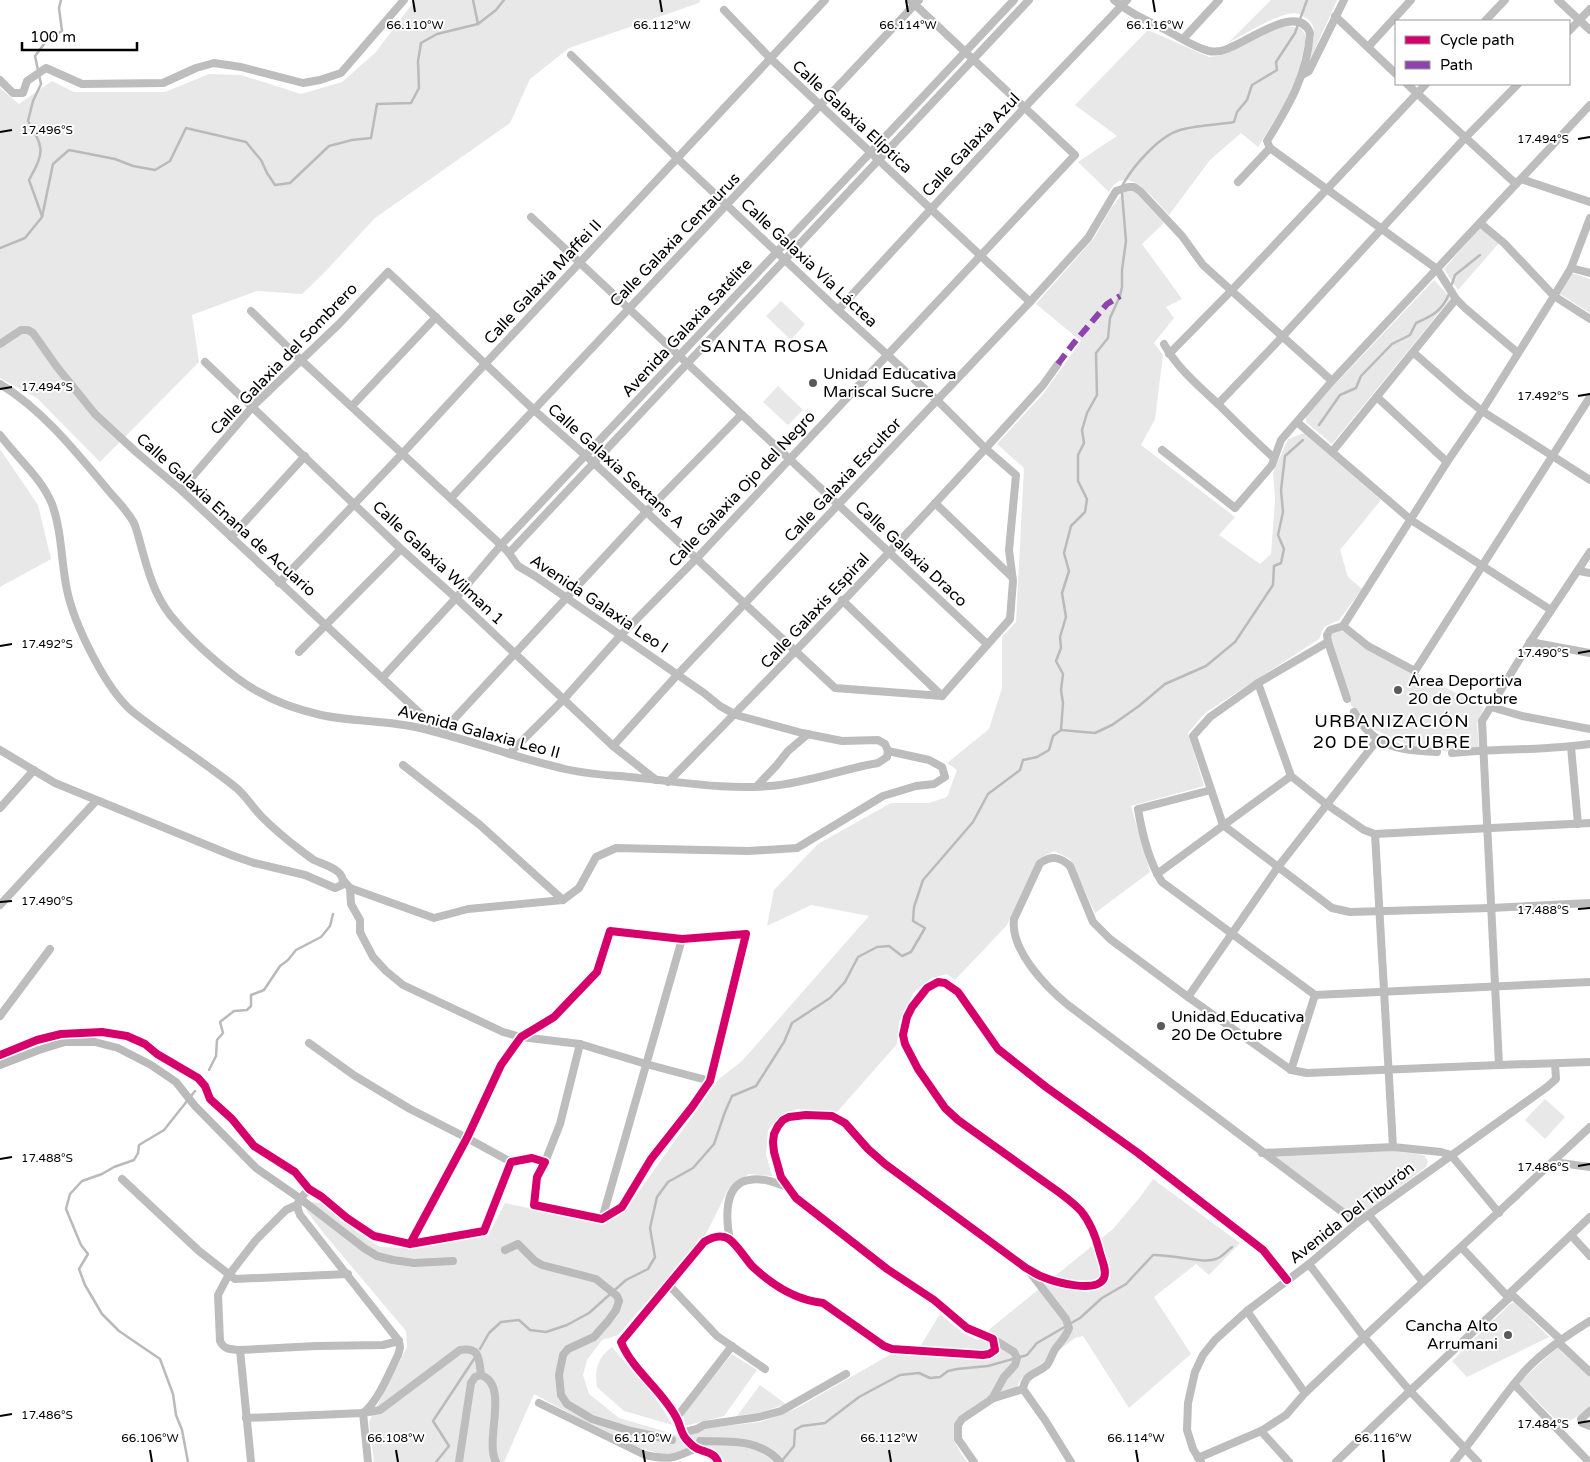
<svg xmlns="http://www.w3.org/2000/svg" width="1590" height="1462" viewBox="0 0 1590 1462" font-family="'Varela Round',sans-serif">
	<rect width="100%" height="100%" fill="#fff"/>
	<!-- green -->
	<g fill="#e8e8e8">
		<polygon points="415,0 700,0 699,3 569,48 530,79 510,123 375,218 323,274 302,294 257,291 192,315 199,362 100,462 37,398 0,378 0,88 19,104 52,81 74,92 165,92 209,74 241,75 301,94 342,82 376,52"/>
		<path d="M1271,0H1337L1308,64C1310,53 1316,37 1313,26C1311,20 1301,14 1295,13C1279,13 1243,35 1228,43Z"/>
		<path d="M1280,25L1301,28L1305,34V42L1296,85L1258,147L1241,133L1210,160L1169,215C1155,201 1126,160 1109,192L1078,162L1117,136L1075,105L1148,30L1209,57L1223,55Z"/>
		<polygon points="1128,191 1134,191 1164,223 1142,244 1182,299 1166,307 1174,318 1154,343 1163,355 1155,419 1141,445 1235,517 1219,535 1260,564 1271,554 1275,500 1273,473 1288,439 1304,433 1381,500 1340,550 1348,577 1362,589 1339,620 1324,627 1319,639 1205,713 1188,733 1204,786 1131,806 1150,872 1095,913 1070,859 1054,851 1038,859 1007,925 955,980 947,974 932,978 914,992 899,1022 897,1044 837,1112 797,1109 780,1117 768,1130 766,1154 772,1176 749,1174 729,1188 706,1234 618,1335 602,1340 587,1360 583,1375 589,1394 619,1418 677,1435 688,1446 682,1453 662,1454 637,1447 580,1419 534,1394 504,1462 374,1462 369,1422 407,1347 406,1331 325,1235 306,1210 311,1202 322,1203 357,1232 380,1247 411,1248 488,1236 505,1203 603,1224 627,1208 719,1079 742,1061 869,916 811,905 767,926 774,890 818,844 891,803 929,803 947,797 957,770 947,763 989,729 1002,688 1002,637 1016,622 1024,468 997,444 1043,394 1081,341 1036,304 1094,238 1111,208 1123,193"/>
		<polygon points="1481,227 1499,243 1458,290 1444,269"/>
		<polygon points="1572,273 1590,279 1590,313 1560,294"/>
		<polygon points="1434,280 1451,298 1332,444 1306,422 1306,415"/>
		<polygon points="781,301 805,324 791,340 766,316"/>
		<polygon points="778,386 803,410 788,425 763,402"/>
		<polygon points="0,449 38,505 51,559 0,587"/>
		<polygon points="1338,630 1344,632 1359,644 1484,707 1477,724 1479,747 1446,751 1415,748 1373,729 1351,705 1330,637 1332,633"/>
		<polygon points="1545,1099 1565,1117 1545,1139 1525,1120"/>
		<path d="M1393,1150C1403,1154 1415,1152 1425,1156L1428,1162L1426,1167L1362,1215L1356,1216L1352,1215L1275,1156Z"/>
		<path d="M1153,1179L1240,1243L1209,1275L1196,1264L1154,1297L1191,1354L1129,1408L1083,1336L1075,1338L1021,1379L1017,1387L962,1414C948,1433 954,1444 967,1462H720L719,1454L700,1445L687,1436L707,1428L761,1422L797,1408L891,1354L915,1355L940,1314L963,1333L978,1340L991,1328L1113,1229L1141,1196Z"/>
		<polygon points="1515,1303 1549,1337 1467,1377 1452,1361 1510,1304"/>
		<polygon points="1558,1346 1590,1376 1590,1408 1562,1426 1519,1383"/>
		<path d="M612,1347L652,1393L673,1425L624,1411L597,1387C594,1370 598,1357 612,1347Z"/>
		<polygon points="732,1354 757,1370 724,1416 685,1426 683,1414"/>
		<polygon points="760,1385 786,1404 762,1412 737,1416"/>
	</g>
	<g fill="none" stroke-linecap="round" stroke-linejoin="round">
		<!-- stream -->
		<g stroke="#bababa" stroke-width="2.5">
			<polyline points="473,0 478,24"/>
			<path d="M1122,186C1133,166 1161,133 1184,129C1200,125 1217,125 1234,122L1237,112L1247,100L1252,85L1277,70L1276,62L1295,33L1307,0"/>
			<path d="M42,216L29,180C45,151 44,149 28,121L33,101L41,84L35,56L47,40L62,31L59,8L61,0"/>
			<polyline points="0,248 25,238 42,217 53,164 69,150 115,159 133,166 155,170 170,161 186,128 246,142 261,160 267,173 275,185 290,183 329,146 352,140 371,138 377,104 411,103 419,88 418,61 421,43 437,34 478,24 496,10 504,0"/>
			<polyline points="1452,284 1455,275 1480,255"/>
			<path d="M1319,425L1340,395L1356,388L1361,376L1392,344L1410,335L1416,323C1432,316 1442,311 1449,294"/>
			<polyline points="1061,730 1095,733 1112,725 1139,706 1165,684 1206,666 1235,642 1273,585 1274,566 1281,563 1284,549 1278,535 1283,512 1281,490 1285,456 1303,440"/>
			<polyline points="209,1070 216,1056 217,1040 223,1033 220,1022 234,1011 247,1010 251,1006 251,995 264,990 280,966 288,960 296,950 321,937 330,926 333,914"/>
			<polyline points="480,1349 489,1333 501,1322 519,1320 530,1330 546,1332 567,1325 589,1313 626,1280 648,1269 655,1257 650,1228 657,1197 668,1182 693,1168 714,1144 725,1112 732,1096 756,1086 784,1042 792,1023 830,998 845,982 858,957 877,947 889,946 902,956 911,952 925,928 913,921 914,907 923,880 973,822 988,794 1020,770 1023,760 1037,757 1049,750 1053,736 1061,730 1063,703 1061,690 1063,674 1056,661 1061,648 1060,637 1066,617 1062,593 1069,571 1064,553 1071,526 1085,512 1087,499 1078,481 1078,455 1084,443 1082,430 1087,413 1097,395 1096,353 1108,338 1110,318 1120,296 1122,287 1122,270 1126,241 1122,193"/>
			<polyline points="188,1462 182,1430 176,1415 173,1394 160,1359 119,1331 102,1314 85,1285 79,1269 88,1254 81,1245 66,1209 70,1194 82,1181 102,1174 114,1167 134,1160 138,1153 139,1145 164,1130 195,1091"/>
			<polyline points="436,1462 449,1446 433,1421 476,1356"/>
			<path d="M781,1462L794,1446L795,1430L802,1426L825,1423L859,1397L900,1375L919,1373L930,1378L940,1377L948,1371L957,1369L988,1366L1027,1355L1037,1343L1080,1318L1102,1298L1126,1284L1153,1255C1170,1254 1203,1264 1216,1259C1222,1257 1228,1250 1232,1247"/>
		</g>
		<!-- canal -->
		<g stroke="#bababa" stroke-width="8">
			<polyline points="0,1065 39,1050 65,1042 95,1042 118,1048 151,1065 176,1082 195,1106 256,1168 298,1197 364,1248 377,1256 393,1260 414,1263 453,1261"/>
			<polyline points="505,1250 518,1244 535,1261 542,1265 596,1279 617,1296 619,1301 616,1310 608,1321 594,1337 568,1349 563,1355 559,1375 561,1395 567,1404 592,1419 631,1431 672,1440"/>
			<path d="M700,1441C730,1442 759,1438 780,1462"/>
		</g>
		<!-- minor -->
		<g stroke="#bdbdbd" stroke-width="8">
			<path d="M1114,0C1129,13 1146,20 1164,29C1178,36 1193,47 1209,51C1213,52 1217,51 1221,51C1242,47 1298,0 1310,33C1307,76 1289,105 1267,141L1270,148"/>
			<polyline points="1558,0 1590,30"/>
			<polyline points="724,10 771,59 1030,302"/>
			<polyline points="1335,16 1396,74"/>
			<polyline points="1485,21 1505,0"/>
			<polyline points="1569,31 1590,9"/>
			<polyline points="1183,39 1219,0"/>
			<polyline points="1368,47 1411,0"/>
			<polyline points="571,55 678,159 838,310 937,400 986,449 1016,475 1009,550 1013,581 1010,619 942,696"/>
			<polyline points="1302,75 1309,71 1344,0"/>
			<polyline points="0,80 13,93 23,93 27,81 46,68 82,84 163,83 196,68 214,63 241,67 303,83 320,80 341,73 404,0"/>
			<polyline points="1407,84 1516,184"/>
			<polyline points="1270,148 1437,269 1456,299 1465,308 1518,353"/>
			<polyline points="1521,179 1590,202"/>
			<polyline points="1238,182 1270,148"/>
			<polyline points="531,217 987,644"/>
			<polyline points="1480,223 1504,243 1554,296 1590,319"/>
			<polyline points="1571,268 1590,273"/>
			<polyline points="838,310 1025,107 1127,0"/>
			<polyline points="251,311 301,360 501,545 509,553 518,566 535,576 704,693 720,706 736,715 802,733 842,741 878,740 885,744 888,751"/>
			<polyline points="0,344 21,330 28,330 33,333 57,367 95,414 135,451 181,490 441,733 646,512 741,415"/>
			<path d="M1164,344C1177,368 1199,386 1218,404C1237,423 1255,441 1274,458"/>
			<polyline points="1414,353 1462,395 1482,411 1590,480"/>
			<polyline points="1169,354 1231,291 1426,84"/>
			<polyline points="205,362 401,549 456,598 613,746 656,780"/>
			<path d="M0,384C43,410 76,452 108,490C117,501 127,510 134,523C138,533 140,543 143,553C150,579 158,603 177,623C195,644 233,678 257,691C276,702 299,710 321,715C353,722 387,720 420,728C467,739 513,757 561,768C587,775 613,775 639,778C682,782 727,790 770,786C807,783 842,769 878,763L887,757L888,751"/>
			<polyline points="1377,397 1447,462"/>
			<polyline points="1218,404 1282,337 1465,138 1518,84"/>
			<polyline points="352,406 436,317"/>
			<polyline points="1297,422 1411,520 1551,610"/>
			<path d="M0,435C17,458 41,477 52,504C62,531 61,562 67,590C74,624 106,690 133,712C166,738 201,760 234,786C245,794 252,807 262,817C273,828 286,839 299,849C304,853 309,857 314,860C324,865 347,870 342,885L335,888L305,875L254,863L231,855L55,783L0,750"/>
			<polyline points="1162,450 1235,508 1272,465 1281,440 1332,381 1590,105"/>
			<polyline points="1332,452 1456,299"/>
			<polyline points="181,490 253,406 339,324 388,272 534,410 594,463 835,688 942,696"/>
			<polyline points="451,498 919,0"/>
			<polyline points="935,503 1012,577"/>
			<polyline points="231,537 305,456"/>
			<polyline points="1590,552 1530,642 1482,721 1499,1065 1590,1062"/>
			<polyline points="509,553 1029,0"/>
			<polyline points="1579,571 1590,573"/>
			<polyline points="279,583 402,454 485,364 825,0"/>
			<polyline points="842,600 942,696"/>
			<polyline points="1343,626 1447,462 1482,411 1554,296 1571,268 1590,218"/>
			<polyline points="1328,642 1258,683 1210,717 1193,736 1223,825 1332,908 1350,912 1491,908 1590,903"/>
			<polyline points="1530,642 1590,653"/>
			<polyline points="299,652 401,549"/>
			<polyline points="383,677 456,598 501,545 1014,0"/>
			<polyline points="1258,683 1291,776 1326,804 1364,830 1375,834 1590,823"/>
			<polyline points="1347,699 1328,642 1327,635 1330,630 1343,626 1368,646 1415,671 1590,397"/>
			<polyline points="1491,707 1522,716 1590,729"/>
			<path d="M1354,712C1374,748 1399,750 1437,752"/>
			<polyline points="613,746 678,674 1030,302 1088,238 1116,191 1128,187 1134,187 1140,191 1182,236 1203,265 1332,381"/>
			<polyline points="1571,747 1578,824"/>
			<path d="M1452,753C1498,748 1545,751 1590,744"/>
			<polyline points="509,754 564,699 621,635 697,558 1075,155 910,0"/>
			<polyline points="403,765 480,825 563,900"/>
			<path d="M668,782C795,653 921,521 1043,385L1058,364"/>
			<polyline points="757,786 776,766 788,751 808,734"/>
			<path d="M1211,790L1138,809C1142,833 1149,862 1162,882L1315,995L1590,982"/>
			<polyline points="0,808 34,770"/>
			<polyline points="1375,834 1393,1147"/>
			<polyline points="1157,874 1291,776"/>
			<polyline points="344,881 350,888 434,918 468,909 563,900 579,888 596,857 616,848 748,851 797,848 883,796 916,786 934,784 945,777 942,767 929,760 888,751"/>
			<polyline points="350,888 351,904 360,920 360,932 373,957 386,971 403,985 503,1032 521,1037 580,1044 646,1064 710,1081"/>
			<polyline points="0,905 96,801"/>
			<polyline points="1188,997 1278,867 1378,739"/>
			<polyline points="0,1016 50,949"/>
			<polyline points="309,1043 355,1076 410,1109 467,1138 511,1162"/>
			<polyline points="0,1055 37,1040 61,1034 102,1032 127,1036 145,1044 157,1054 198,1078 205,1086 210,1099 232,1119 254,1146 295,1172 309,1189 322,1197 347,1218 374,1236 410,1244 484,1231 511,1162 532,1158 545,1162 537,1177 534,1205 602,1219 622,1207 651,1159 692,1107 710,1081 746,934 682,939 610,931 597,972 554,1017 521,1037 501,1065 467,1138 410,1244"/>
			<polyline points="1291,1070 1315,995"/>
			<polyline points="1262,1153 1393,1147 1441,1152 1451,1155 1499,1213"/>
			<polyline points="545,1162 560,1124 580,1044"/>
			<polyline points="1553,1162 1590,1167"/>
			<polyline points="122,1179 199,1251 235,1279 348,1274"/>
			<path d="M309,1189C300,1199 294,1202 300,1215L399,1341L400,1348L398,1355C390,1371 378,1402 363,1413"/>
			<path d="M297,1205L286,1210L256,1240L228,1276L218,1295L220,1341C224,1350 231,1349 240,1350L316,1346L383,1345L399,1341"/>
			<polyline points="1369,1215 1423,1282"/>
			<polyline points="602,1219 682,939"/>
			<path d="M1357,1223L1068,1005C1046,987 1010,950 1014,919L1040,863C1052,855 1060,857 1070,866L1093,922L1110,939L1188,997L1291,1070L1307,1073L1499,1065"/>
			<polyline points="1571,1235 1590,1256"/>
			<path d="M730,1240C726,1220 723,1184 749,1180C762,1177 776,1183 787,1187"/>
			<polyline points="1462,1248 1509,1298"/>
			<polyline points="1309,1264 1364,1337 1410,1391 1478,1462"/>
			<polyline points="668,1284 717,1336 765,1369"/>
			<polyline points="1510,1293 1561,1340"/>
			<polyline points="1247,1311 1305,1393"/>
			<polyline points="1558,1342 1590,1372"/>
			<polyline points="240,1350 251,1462"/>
			<polyline points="1514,1384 1589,1462"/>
			<path d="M1023,1389C1026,1372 1036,1375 1047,1365C1051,1360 1052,1353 1056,1348C1061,1341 1066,1337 1069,1328L1066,1319L1029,1271"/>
			<polyline points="991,1399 1023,1389 1045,1420 1071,1462"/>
			<path d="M539,1403L645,1455C669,1460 674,1459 696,1448"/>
			<polyline points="1590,1411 1581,1419 1582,1423 1590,1426"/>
			<polyline points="363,1413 368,1462"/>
			<polyline points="677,1417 732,1346"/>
			<path d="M246,1418L363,1413L380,1410L460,1350C480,1347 479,1358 481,1375"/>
			<polyline points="1261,1431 1289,1462"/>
			<polyline points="681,1433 697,1429 704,1425 759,1417 781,1411 846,1374"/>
			<polyline points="1198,1458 1261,1431 1286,1415 1305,1393 1364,1337 1590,1127"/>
			<path d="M459,1462L471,1383L475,1377L481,1375C510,1385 484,1440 496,1462"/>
			<path d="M718,1462C714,1450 701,1453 693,1446C679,1434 683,1430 676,1417C661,1389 633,1371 621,1342L704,1242C712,1237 721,1234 729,1239C738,1246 745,1258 752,1266C772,1285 795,1300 823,1303L884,1346L892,1349L983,1355L989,1354L995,1350L993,1339L967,1328L934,1300L887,1269L796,1198L781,1177L774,1152L773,1142L774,1134L778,1126L783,1120L789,1117L806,1115L832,1116L845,1123L868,1149L885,1164L1026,1268C1032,1271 1037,1275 1043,1277C1055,1282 1097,1294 1104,1278C1107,1270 1102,1261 1100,1253C1096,1237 1091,1223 1081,1211C1068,1197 1051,1187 1036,1176C1010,1157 984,1139 958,1120L945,1108L918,1069L905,1044L903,1035L907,1017L912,1007L927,988L938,982L945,983L958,992L998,1049L1046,1087L1138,1153L1263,1250L1287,1280"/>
			<polyline points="974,1462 958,1439 958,1425 962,1419 992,1399 1004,1377 1015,1365 1017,1358 1014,1352 993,1339"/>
			<polyline points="1201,1462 1193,1449 1187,1430 1188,1403 1195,1372 1203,1355 1215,1340 1247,1311 1309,1264 1357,1223 1547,1087 1556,1079 1555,1064"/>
			<polyline points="1336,1462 1410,1391 1509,1298 1510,1293 1590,1217"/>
			<path d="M1454,1462C1478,1434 1498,1402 1523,1373C1542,1352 1566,1336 1590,1321"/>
		</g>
		<!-- quiet -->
		<polyline stroke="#8e44ad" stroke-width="6" stroke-dasharray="12 6" stroke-linecap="butt" points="1058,364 1073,344 1107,304 1120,296"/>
		<defs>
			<g id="cycleway">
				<polyline points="0,1055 37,1040 61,1034 102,1032 127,1036 145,1044 157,1054 198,1078 205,1086 210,1099 232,1119 254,1146 295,1172 309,1189 322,1197 347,1218 374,1236 410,1244 484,1231 511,1162 532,1158 545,1162 537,1177 534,1205 602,1219 622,1207 651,1159 692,1107 710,1081 746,934 682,939 610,931 597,972 554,1017 521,1037 501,1065 467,1138 410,1244"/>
				<path d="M718,1462C714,1450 701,1453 693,1446C679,1434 683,1430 676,1417C661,1389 633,1371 621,1342L704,1242C712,1237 721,1234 729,1239C738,1246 745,1258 752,1266C772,1285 795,1300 823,1303L884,1346L892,1349L983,1355L989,1354L995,1350L993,1339L967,1328L934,1300L887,1269L796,1198L781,1177L774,1152L773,1142L774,1134L778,1126L783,1120L789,1117L806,1115L832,1116L845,1123L868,1149L885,1164L1026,1268C1032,1271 1037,1275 1043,1277C1055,1282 1097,1294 1104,1278C1107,1270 1102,1261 1100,1253C1096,1237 1091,1223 1081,1211C1068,1197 1051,1187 1036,1176C1010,1157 984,1139 958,1120L945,1108L918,1069L905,1044L903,1035L907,1017L912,1007L927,988L938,982L945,983L958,992L998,1049L1046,1087L1138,1153L1263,1250L1287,1280"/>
			</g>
		</defs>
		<!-- cycleway casing -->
		<use href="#cycleway" stroke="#fff" stroke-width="11"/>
		<!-- cycleway -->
		<use href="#cycleway" stroke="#d6006c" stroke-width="8"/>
	</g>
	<!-- ticks -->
	<path fill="none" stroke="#000" stroke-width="2" d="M413,0L415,12M660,0L662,12M906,0L908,12M1153,0L1155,12M0,132L12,130M1578,139L1590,137M0,389L12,387M1578,396L1590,394M0,646L12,644M1578,653L1590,651M0,902L12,901M1578,909L1590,908M0,1159L12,1157M1578,1166L1590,1164M0,1416L12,1414M1578,1423L1590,1421M150,1450L152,1462M396,1450L398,1462M643,1450L645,1462M889,1450L891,1462M1136,1450L1138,1462M1383,1450L1384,1462"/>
	<!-- markers -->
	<g fill="#595959" stroke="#fff" stroke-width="2">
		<circle cx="813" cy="383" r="5"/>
		<circle cx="1398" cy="690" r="5"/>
		<circle cx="1161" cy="1026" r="5"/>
		<circle cx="1508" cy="1335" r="5"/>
	</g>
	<g text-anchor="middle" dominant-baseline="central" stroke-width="4" stroke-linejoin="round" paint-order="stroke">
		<!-- street labels -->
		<g font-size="16" fill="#000" stroke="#fff">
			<text transform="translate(852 117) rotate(43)">Calle Galaxia Elíptica</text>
			<text transform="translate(971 145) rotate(-47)">Calle Galaxia Azul</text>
			<text transform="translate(675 240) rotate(-46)">Calle Galaxia Centaurus</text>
			<text transform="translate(809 263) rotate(43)">Calle Galaxia Vía Láctea</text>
			<text transform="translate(543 282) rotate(-47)">Calle Galaxia Maffei II</text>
			<text transform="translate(687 328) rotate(-47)">Avenida Galaxia Satélite</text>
			<text transform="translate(284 359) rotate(-46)">Calle Galaxia del Sombrero</text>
			<text transform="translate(616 466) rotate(42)">Calle Galaxia Sextans A</text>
			<text transform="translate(843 480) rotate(-47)">Calle Galaxia Escultor</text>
			<text transform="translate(742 489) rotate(-47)">Calle Galaxia Ojo del Negro</text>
			<text transform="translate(226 515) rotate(42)">Calle Galaxia Enana de Acuario</text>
			<text transform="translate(911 554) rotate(43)">Calle Galaxia Draco</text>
			<text transform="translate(438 563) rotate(43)">Calle Galaxia Wilman 1</text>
			<text transform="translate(599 604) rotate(34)">Avenida Galaxia Leo I</text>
			<text transform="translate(815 611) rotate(-47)">Calle Galaxis Espiral</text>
			<text transform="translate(479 732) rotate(15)">Avenida Galaxia Leo II</text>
			<text transform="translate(1352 1213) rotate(-38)">Avenida Del Tiburón</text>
		</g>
		<!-- poi labels -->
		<g font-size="16" fill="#000" stroke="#fff" text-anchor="start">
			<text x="823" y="374">Unidad Educativa<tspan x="823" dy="18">Mariscal Sucre</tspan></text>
			<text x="1408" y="681">Área Deportiva<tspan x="1408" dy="18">20 de Octubre</tspan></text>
			<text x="1171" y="1017">Unidad Educativa<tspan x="1171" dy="18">20 De Octubre</tspan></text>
			<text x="1498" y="1326" text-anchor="end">Cancha Alto<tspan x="1498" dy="18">Arrumani</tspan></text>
		</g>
		<!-- neighbourhood labels -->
		<g font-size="18" letter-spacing="1" fill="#000" stroke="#fff">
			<text x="765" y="346">SANTA ROSA</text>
			<text x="1392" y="721">URBANIZACIÓN<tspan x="1392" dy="21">20 DE OCTUBRE</tspan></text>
		</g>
	</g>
	<g font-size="12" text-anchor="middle" fill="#000" stroke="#fff" stroke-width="4" stroke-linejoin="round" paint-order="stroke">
		<text x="415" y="29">66.110°W</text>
		<text x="662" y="29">66.112°W</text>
		<text x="1155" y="29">66.116°W</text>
		<text x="908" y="29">66.114°W</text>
		<text x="47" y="134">17.496°S</text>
		<text x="1543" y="143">17.494°S</text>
		<text x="47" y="391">17.494°S</text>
		<text x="1543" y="400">17.492°S</text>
		<text x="47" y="648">17.492°S</text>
		<text x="1543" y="657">17.490°S</text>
		<text x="47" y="905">17.490°S</text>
		<text x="1543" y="914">17.488°S</text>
		<text x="47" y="1162">17.488°S</text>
		<text x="1543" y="1171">17.486°S</text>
		<text x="47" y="1419">17.486°S</text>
		<text x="1543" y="1428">17.484°S</text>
		<text x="150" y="1442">66.106°W</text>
		<text x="396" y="1442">66.108°W</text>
		<text x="643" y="1442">66.110°W</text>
		<text x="889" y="1442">66.112°W</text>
		<text x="1136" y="1442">66.114°W</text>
		<text x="1383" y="1442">66.116°W</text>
	</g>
	<!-- legend -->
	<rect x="1395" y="20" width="175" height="65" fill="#ffffff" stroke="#999999"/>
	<rect x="1405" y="36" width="25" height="8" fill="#d6006c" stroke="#999999"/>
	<text x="1440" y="45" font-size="15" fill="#000000">Cycle path</text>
	<rect x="1405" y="61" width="25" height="8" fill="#8e44ad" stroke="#999999"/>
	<text x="1440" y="70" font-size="15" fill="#000000">Path</text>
	<!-- scale -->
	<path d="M22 42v8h115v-8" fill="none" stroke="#000000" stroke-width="2.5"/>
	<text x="30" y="42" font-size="15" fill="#000000" stroke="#ffffff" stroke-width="4" paint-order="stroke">100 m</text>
</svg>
